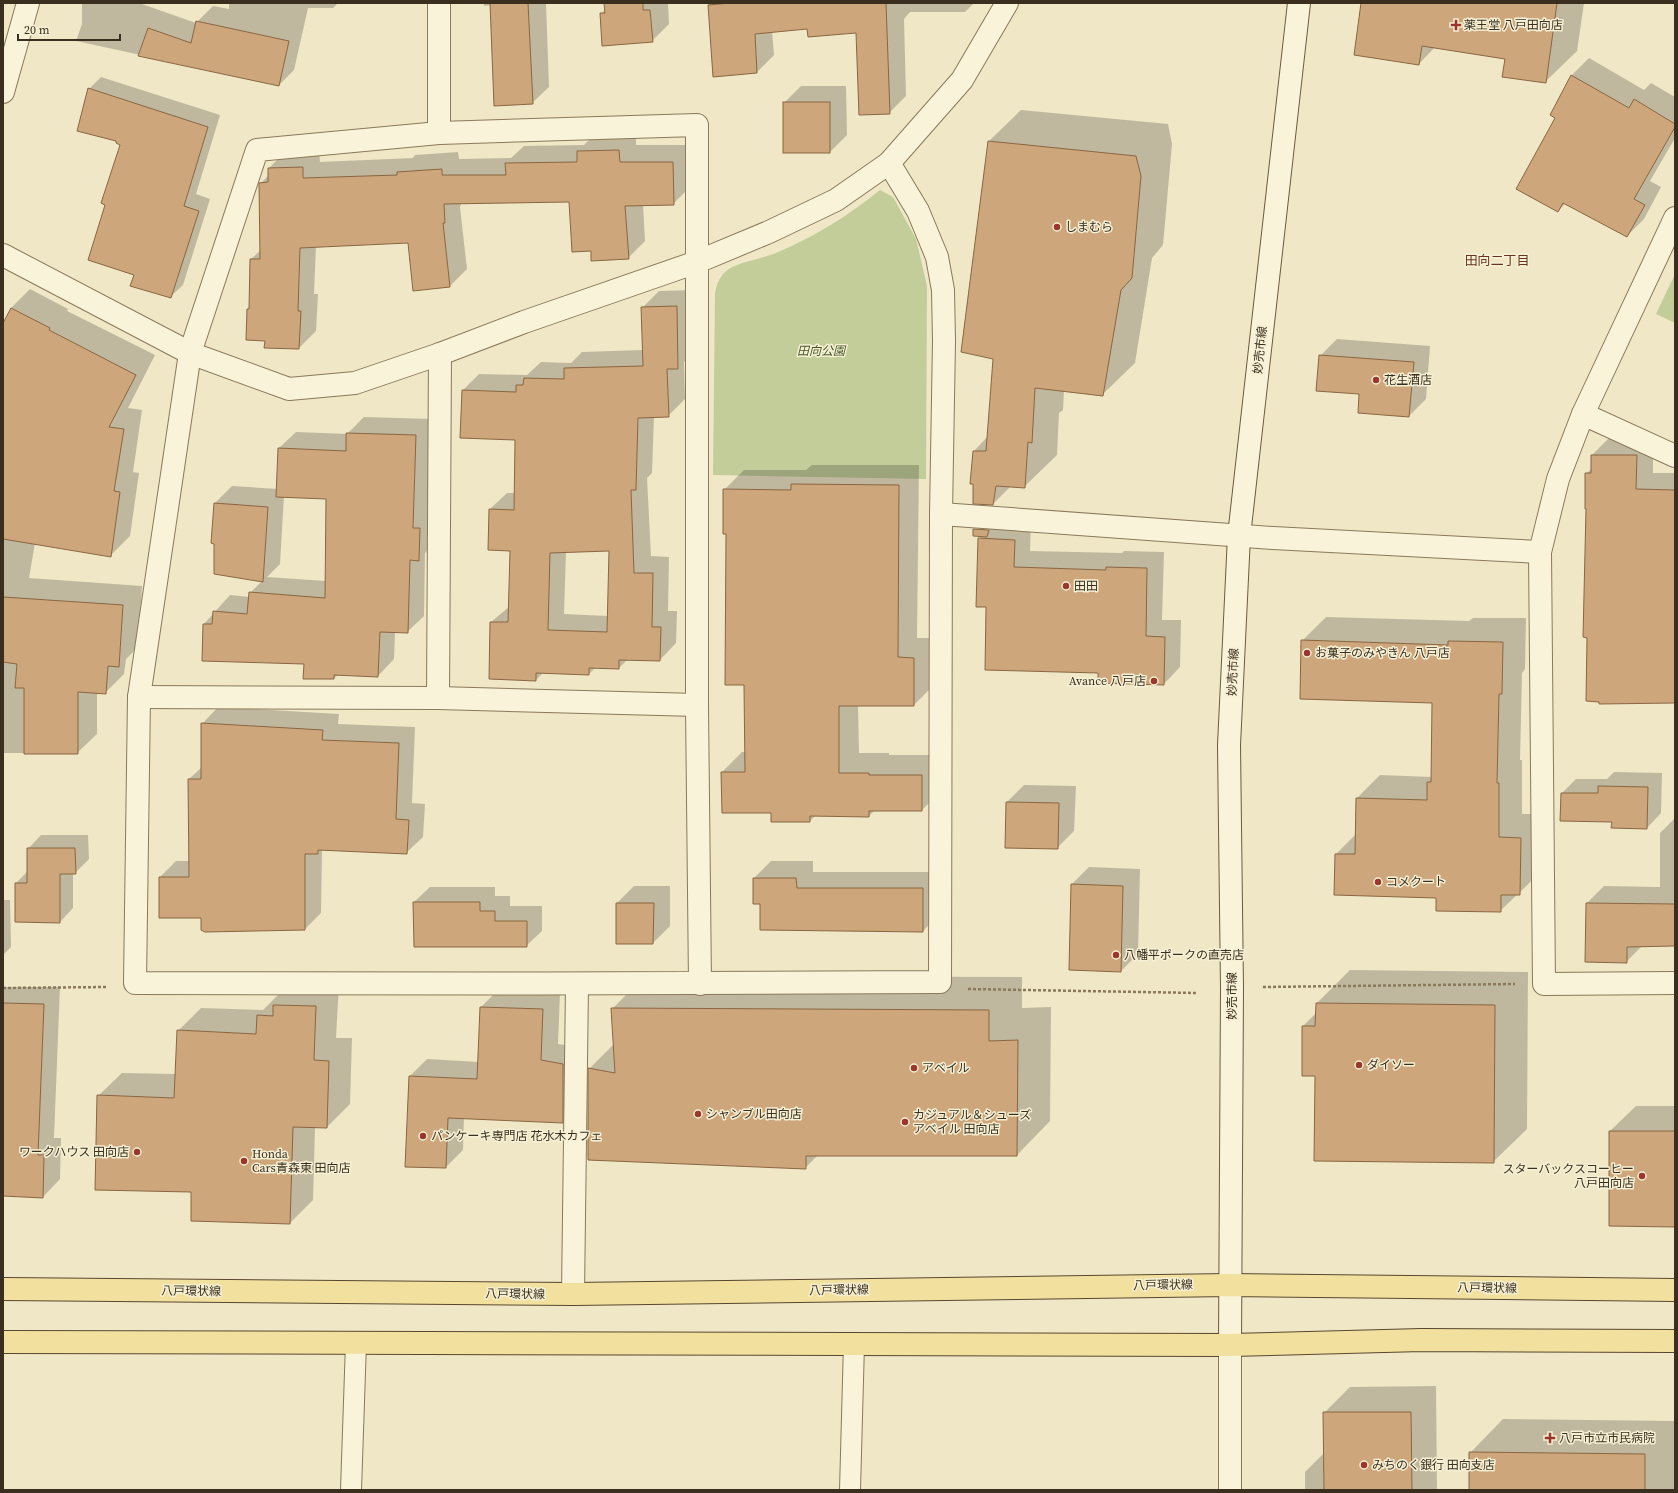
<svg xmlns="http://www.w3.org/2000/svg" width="1678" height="1493" viewBox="0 0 1678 1493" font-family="'Source Serif 4','Noto Sans JP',serif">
	<rect width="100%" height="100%" fill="#efe7c6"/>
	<!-- green -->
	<g fill="#c2cd99">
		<path d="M880,190L893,197L916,239L927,286L926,479L713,475L715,294C716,286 719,278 725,272C736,262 762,259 776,253C814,237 848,216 880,190Z"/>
		<polygon points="1675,274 1675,323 1656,314"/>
	</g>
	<!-- shadow -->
	<g fill="#0003" fill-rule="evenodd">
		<polygon points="82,3 139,3 196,23 213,6 229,9 229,3 338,3 333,8 308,8 294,70 279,85 76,41 82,24"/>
		<polygon points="484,3 546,3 549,87 532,103 491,5 484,6"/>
		<polygon points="605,3 668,3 669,24 652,41 601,14 606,9"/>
		<polygon points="708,3 974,3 965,12 910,12 904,19 906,96 889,113 857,32 808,28 772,31 774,55 757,72 714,75"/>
		<polygon points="1362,3 1584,3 1577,51 1545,82 1506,58 1435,47 1419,64"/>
		<polygon points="1589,58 1644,90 1651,83 1675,97 1675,138 1650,181 1661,187 1644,219 1627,236 1566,203 1558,211 1556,118 1551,115 1572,75"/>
		<polygon points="101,77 220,115 196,194 210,199 183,285 170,297 135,274 106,204 121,144 89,89"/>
		<polygon points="801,86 846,86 847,135 830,152 784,103"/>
		<polygon points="1021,110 1168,124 1172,144 1163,245 1152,258 1135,363 1103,394 1064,390 1063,410 1059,413 1057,455 1025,486 1011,486 993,504 974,451 988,436 994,358 989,141"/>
		<polygon points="595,134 636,134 636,145 690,145 690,187 673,204 643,204 645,241 628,258 592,250 570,201 462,202 460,207 467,269 450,286 409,242 316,246 314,294 318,294 316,331 299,348 266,340 248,310 250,307 251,259 261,250 260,184 269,175 269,168 286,151 319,151 320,162 413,158 415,155 458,152 459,159 511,158 524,146 584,145"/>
		<polygon points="30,289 68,309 67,311 155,355 128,408 142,410 133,472 139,473 130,536 110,556 35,543 29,578 142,586 138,647 126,659 124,674 105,693 97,693 97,734 77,753 3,753 3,325 11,308"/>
		<path d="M693,290L694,352L684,362L685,399L668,416H654L652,473L647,478L651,556L669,557L668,611H677L676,643L660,660L628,659L619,668H595L589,674L544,672L536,680L491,622L510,606L511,550L490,509L507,493H515L516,439L463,390L479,374L527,375L541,362L571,363L582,352L643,350L642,308L659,291ZM610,550L608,616L564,614L566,552Z"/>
		<polygon points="1337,339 1430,346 1426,399 1409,416 1359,412 1360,393 1320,356"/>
		<path d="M364,417L431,419L435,543L425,553L424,616L407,632H395L394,659L378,676L338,675L334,678L305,663L204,624L230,595L250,597V593L262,581L214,504L232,486L278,489L279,448L296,432L347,434ZM284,496L327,498L326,581L267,577L280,564Z"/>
		<polygon points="1609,438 1653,439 1653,473 1675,473 1675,702 1587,508 1586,474 1592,468 1592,455"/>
		<polygon points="812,465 919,465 917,638 934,638 934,685 914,705 858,705 859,753 889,753 889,755 941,755 942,790 922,810 875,810 869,816 816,815 810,821 722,772 742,752 746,752 745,684 727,533 724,490 744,470 806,470"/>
		<polygon points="996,522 1031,523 1030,551 1122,553 1124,551 1164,552 1162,620 1181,620 1180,667 1164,684 1099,672 987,606 979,539"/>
		<polygon points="1326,617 1469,621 1473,618 1526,618 1525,669 1522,673 1520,760 1522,760 1522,814 1544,814 1543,870 1500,911 1437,897 1336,854 1356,834 1357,798 1380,775 1432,777 1433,702 1302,641"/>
		<polygon points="218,707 339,714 338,724 415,727 412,803 425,804 423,837 406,853 322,849 321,913 305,929 202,917 160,877 176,861 190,861 189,779 202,767 202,724"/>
		<polygon points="1614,772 1662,773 1661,813 1647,828 1613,821 1562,793 1576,779 1607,779"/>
		<polygon points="1024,785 1076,786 1074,831 1057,848 1007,802"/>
		<polygon points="1675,818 1675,945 1642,946 1626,962 1587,903 1604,886 1660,887 1660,833"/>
		<polygon points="41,835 88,835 89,859 75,873 73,873 73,908 60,922 16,921 16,883 28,871 28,849"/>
		<polygon points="771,861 813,861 813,872 940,872 940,914 923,931 761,903 754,878"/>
		<polygon points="1089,867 1140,869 1138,954 1121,971 1072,884"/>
		<polygon points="634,886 670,886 670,926 653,943 617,943 617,903"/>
		<polygon points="430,887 495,887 495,896 510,896 510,906 542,906 542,931 526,946 415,946 414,902"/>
		<polygon points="3,900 10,900 11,947 3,955"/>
		<polygon points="1350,970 1528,972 1527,1129 1493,1162 1316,1075 1303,1026 1316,1013 1317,1003"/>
		<polygon points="645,976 1022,977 1022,1008 1051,1007 1050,1121 1017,1155 818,1155 805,1168 589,1069 614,1044 612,1009"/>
		<polygon points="339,984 336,1038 352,1038 350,1104 327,1127 315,1127 313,1200 290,1223 192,1220 192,1191 98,1096 122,1073 176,1074 178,1031 201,1008 263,1010 281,992"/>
		<polygon points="3,987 60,987 54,1138 61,1138 60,1179 43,1197 3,1195"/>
		<polygon points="498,990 560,993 558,1044 580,1047 579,1105 562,1122 464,1117 463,1150 446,1167 410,1076 427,1059 479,1062 481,1007"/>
		<polygon points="1636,1106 1675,1106 1675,1226 1610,1131"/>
		<polygon points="1436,1386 1437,1490 1305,1490 1305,1472 1324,1453 1324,1413 1350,1387"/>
		<polygon points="1503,1419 1675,1421 1675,1490 1470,1490 1470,1453"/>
	</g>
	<!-- building -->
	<g fill="#cda67b" stroke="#8a6641" fill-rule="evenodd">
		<polygon points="490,3 528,3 533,104 494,106"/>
		<polygon points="604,3 643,3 643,10 650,10 653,42 602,46 600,13 605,13"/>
		<polygon points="730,3 886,3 890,114 859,115 856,33 808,37 807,29 755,34 757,73 713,77 708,5"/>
		<polygon points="1361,3 1557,3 1546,83 1502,77 1505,59 1422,46 1419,65 1354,55"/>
		<polygon points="196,21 289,41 279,86 138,56 148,28 191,43"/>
		<polygon points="1571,75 1629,108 1634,99 1675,124 1675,127 1634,199 1645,205 1627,237 1563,203 1558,212 1516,189 1555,118 1550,115"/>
		<polygon points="88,88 208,127 184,206 199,211 171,298 130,286 134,275 88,260 105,205 101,203 120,145 116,143 116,141 77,131"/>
		<rect x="783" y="102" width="47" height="51"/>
		<polygon points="988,141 1136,156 1141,176 1132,278 1121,290 1103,396 1035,388 1032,443 1028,442 1025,488 996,486 993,505 973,504 973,484 970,484 973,451 986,451 993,359 961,352"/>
		<polygon points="619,150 620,162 673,162 674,205 625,206 629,259 591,261 591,251 572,252 569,202 444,204 445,223 443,223 450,287 413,291 408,243 300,248 298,311 301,311 299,349 264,348 265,341 246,340 247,309 249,309 250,259 260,259 259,183 268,182 268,168 303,167 303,178 397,175 397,172 442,169 442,175 506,175 505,163 577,162 577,151"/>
		<path d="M677,306L678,369H667L669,417L638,418L636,490H631L634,573H653L652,627H661L660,661L619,660V669L589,668V675L536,673V681L489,679L490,622H508L510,551L488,550L489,509L514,510L515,440L460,438L462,390L516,392V385H523L524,378L564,379V368L643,366L641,307ZM609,551L607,632L548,630L550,553Z"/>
		<polygon points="11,308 50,328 49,330 136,375 109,427 124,429 114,491 120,492 111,557 3,539 3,323"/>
		<polygon points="1319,355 1414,362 1409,417 1358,413 1359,394 1316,391"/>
		<polygon points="346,433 416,435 413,528 420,528 419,561 410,560 408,633 380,632 378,677 334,675 334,679 303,679 304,664 202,661 203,624 212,624 213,611 247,614 249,592 325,598 326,499 276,497 278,448 346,451"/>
		<polygon points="1591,455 1637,455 1636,489 1675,490 1675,703 1599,704 1599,702 1586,701 1587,638 1583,637 1586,509 1585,509 1585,473 1591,473"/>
		<polygon points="791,484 899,485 898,657 914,658 914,706 839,706 839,773 869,773 869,775 922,775 922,811 869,811 869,817 810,816 810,822 771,822 771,813 722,813 721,772 745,772 744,685 725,685 726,534 723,534 723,489 791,490"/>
		<polygon points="214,503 268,507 263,582 214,574 214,544 211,543"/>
		<polygon points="973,529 989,530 987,537 973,536"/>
		<polygon points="978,538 1015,540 1014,567 1106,570 1106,567 1147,568 1146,636 1165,637 1164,685 1098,683 1098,673 985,670 986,607 976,607"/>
		<polygon points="3,597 123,605 119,667 108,666 106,694 78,692 78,754 24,754 24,688 15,688 17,664 3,662"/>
		<polygon points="1301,640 1448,645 1448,641 1503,642 1502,694 1499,694 1497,783 1499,783 1499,837 1521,838 1520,895 1501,895 1501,912 1436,911 1436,898 1334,895 1335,854 1355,854 1356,798 1427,800 1427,782 1431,782 1432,703 1300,699"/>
		<polygon points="201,723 323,730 322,740 399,743 396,819 409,820 407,854 318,850 318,854 305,854 305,930 205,932 201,930 201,918 159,918 159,877 189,877 188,779 201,779"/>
		<polygon points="1598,786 1648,787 1647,829 1611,828 1612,822 1560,821 1561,793 1598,793"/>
		<polygon points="1006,802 1059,803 1058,849 1005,848"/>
		<polygon points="27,848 75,848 76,874 60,874 60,923 15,922 15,883 27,883"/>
		<polygon points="753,878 796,878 797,888 923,888 923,932 760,930 760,904 753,904"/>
		<polygon points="1071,884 1123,886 1121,972 1069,970"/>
		<polygon points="413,902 480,902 480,911 495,911 495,921 527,921 527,947 414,947"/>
		<polygon points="616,903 654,903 653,944 616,944"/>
		<polygon points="1586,903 1675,904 1675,946 1627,947 1627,963 1585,962"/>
		<polygon points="3,1003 44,1004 38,1155 44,1155 43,1198 3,1196"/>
		<polygon points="1316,1003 1495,1005 1494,1163 1314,1161 1315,1076 1302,1076 1302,1026 1315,1026"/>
		<polygon points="273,1005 316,1006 314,1060 329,1061 327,1128 293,1127 290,1224 191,1221 191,1192 95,1190 97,1095 174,1098 177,1030 256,1034 257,1015 273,1016"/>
		<polygon points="480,1007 543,1009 541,1060 563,1064 563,1123 448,1118 446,1168 405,1167 409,1076 477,1079"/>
		<polygon points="611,1008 989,1010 989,1041 1018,1040 1017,1156 806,1156 806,1169 588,1160 588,1068 615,1073"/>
		<polygon points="1609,1131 1675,1131 1675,1227 1609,1226"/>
		<polygon points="1323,1412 1411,1412 1412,1490 1324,1490"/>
		<polygon points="1469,1452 1645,1454 1645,1490 1469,1490"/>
	</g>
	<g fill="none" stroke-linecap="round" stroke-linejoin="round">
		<defs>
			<g id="service">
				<polyline points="351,1490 356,1343"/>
				<polyline points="850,1490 854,1344"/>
			</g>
			<g id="minor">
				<polyline points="439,133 439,3"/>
				<polyline points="1675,218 1583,414 1558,479 1540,552 1544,984 1675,983"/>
				<polyline points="3,255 190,353 289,389 355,383 440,354 524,322 697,262 769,232 836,200 889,163 962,80 1007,3"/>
				<polyline points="1583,414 1675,456"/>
				<polyline points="941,514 1273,538 1540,552"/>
				<polyline points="139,697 438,698 697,705"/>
				<polyline points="438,698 440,354"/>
				<path d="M700,984L697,705V125L439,133L257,150L190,353L139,697L135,983C403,984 672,984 940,982L941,514L944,341L943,290L937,257L918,211L889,163"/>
				<polyline points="573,1294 577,985"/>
			</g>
			<g id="tertiary">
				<polyline points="3,92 28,3"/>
				<polyline points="1230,1490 1230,1345"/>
			</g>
			<polyline id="secondary" points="1230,1345 1232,988 1229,745 1239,536 1299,3"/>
			<g id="primary">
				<polyline points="3,1289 573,1294 1230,1285 1675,1290"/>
				<polyline points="3,1342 1230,1345 1422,1340 1675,1341"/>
			</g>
		</defs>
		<!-- service casing -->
		<use href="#service" stroke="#8a795b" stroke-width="22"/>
		<!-- minor casing -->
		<use href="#minor" stroke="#8a795b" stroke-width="24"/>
		<!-- tertiary casing -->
		<use href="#tertiary" stroke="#8a795b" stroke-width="24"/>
		<!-- secondary casing -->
		<use href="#secondary" stroke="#6c5a3e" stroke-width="24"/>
		<!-- primary casing -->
		<use href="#primary" stroke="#58472f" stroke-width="24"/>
		<!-- path -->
		<g stroke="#8a795b" stroke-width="2.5" stroke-dasharray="3 2" stroke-linecap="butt">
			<polyline points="1263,987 1515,984"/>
			<polyline points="3,988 107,987"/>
			<polyline points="968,989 1198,993"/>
		</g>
		<!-- service -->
		<use href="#service" stroke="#f9f3d9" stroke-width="20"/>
		<!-- minor -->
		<use href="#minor" stroke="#f9f3d9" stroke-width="22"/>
		<!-- tertiary -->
		<use href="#tertiary" stroke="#f9f3d9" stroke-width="22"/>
		<!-- secondary -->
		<use href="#secondary" stroke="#f9f3d9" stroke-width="22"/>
		<!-- primary -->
		<use href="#primary" stroke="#f2e19e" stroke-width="22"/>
	</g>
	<!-- markers -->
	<g fill="#9a362b" stroke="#f6f0d5" stroke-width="1.5">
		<path d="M1454 19h4v4h4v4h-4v4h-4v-4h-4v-4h4z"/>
		<circle cx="1057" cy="227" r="4"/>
		<circle cx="1376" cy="380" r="4"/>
		<circle cx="1066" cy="586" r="4"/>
		<circle cx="1307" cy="653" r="4"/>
		<circle cx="1154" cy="681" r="4"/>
		<circle cx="1378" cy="882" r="4"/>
		<circle cx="1116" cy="955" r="4"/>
		<circle cx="1359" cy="1065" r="4"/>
		<circle cx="914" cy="1068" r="4"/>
		<circle cx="698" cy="1114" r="4"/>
		<circle cx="905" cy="1122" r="4"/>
		<circle cx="423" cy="1136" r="4"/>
		<circle cx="137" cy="1152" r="4"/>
		<circle cx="244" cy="1161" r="4"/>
		<circle cx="1642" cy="1176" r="4"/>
		<path d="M1548 1432h4v4h4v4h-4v4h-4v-4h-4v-4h4z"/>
		<circle cx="1364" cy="1465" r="4"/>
	</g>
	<g text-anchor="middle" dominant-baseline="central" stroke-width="3" stroke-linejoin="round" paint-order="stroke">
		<!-- poi labels -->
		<g font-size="12" fill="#3a2f1f" stroke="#f6f0d5" text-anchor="start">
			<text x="1464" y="25">薬王堂 八戸田向店</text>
			<text x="1065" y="227">しまむら</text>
			<text x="1384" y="380">花生酒店</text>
			<text x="1074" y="586">田田</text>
			<text x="1315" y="653">お菓子のみやきん 八戸店</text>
			<text x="1146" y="681" text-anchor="end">Avance 八戸店</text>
			<text x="1386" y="882">コメクート</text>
			<text x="1124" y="955">八幡平ポークの直売店</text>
			<text x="1367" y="1065">ダイソー</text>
			<text x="922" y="1068">アベイル</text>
			<text x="706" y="1114">シャンブル田向店</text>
			<text x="913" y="1115">カジュアル＆シューズ<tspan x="913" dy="14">アベイル 田向店</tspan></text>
			<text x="431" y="1136">パンケーキ専門店 花水木カフェ</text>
			<text x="129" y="1152" text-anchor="end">ワークハウス 田向店</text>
			<text x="252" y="1154">Honda<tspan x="252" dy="14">Cars青森東 田向店</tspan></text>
			<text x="1634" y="1169" text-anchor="end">スターバックスコーヒー<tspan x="1634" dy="14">八戸田向店</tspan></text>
			<text x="1559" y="1438">八戸市立市民病院</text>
			<text x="1372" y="1465">みちのく銀行 田向支店</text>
		</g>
		<!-- street labels -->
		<g font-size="12" fill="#3a2f1f" stroke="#f6f0d5">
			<text transform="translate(1260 350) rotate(-84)">妙売市線</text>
			<text transform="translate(1233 672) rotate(-87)">妙売市線</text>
			<text transform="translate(1232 996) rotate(-90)">妙売市線</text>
			<text transform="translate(1163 1285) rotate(-1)">八戸環状線</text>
			<text transform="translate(1487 1288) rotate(1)">八戸環状線</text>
			<text transform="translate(839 1290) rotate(-1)">八戸環状線</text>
			<text transform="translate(191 1291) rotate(1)">八戸環状線</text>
			<text transform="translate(515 1294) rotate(1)">八戸環状線</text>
		</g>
		<!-- park labels -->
		<g font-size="12" font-style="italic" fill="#455726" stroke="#f6f0d5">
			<text x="821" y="351">田向公園</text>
		</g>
		<!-- neighbourhood labels -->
		<g font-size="13" fill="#67351e" stroke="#f6f0d5">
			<text x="1497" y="260">田向二丁目</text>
		</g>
	</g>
	<!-- border -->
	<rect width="1678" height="1493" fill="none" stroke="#3a2f1f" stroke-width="8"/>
	<!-- scale -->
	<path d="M18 34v6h102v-6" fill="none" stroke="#3a2f1f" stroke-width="2"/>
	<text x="24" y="34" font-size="12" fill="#3a2f1f" stroke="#f6f0d5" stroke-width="3" paint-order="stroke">20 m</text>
</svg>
